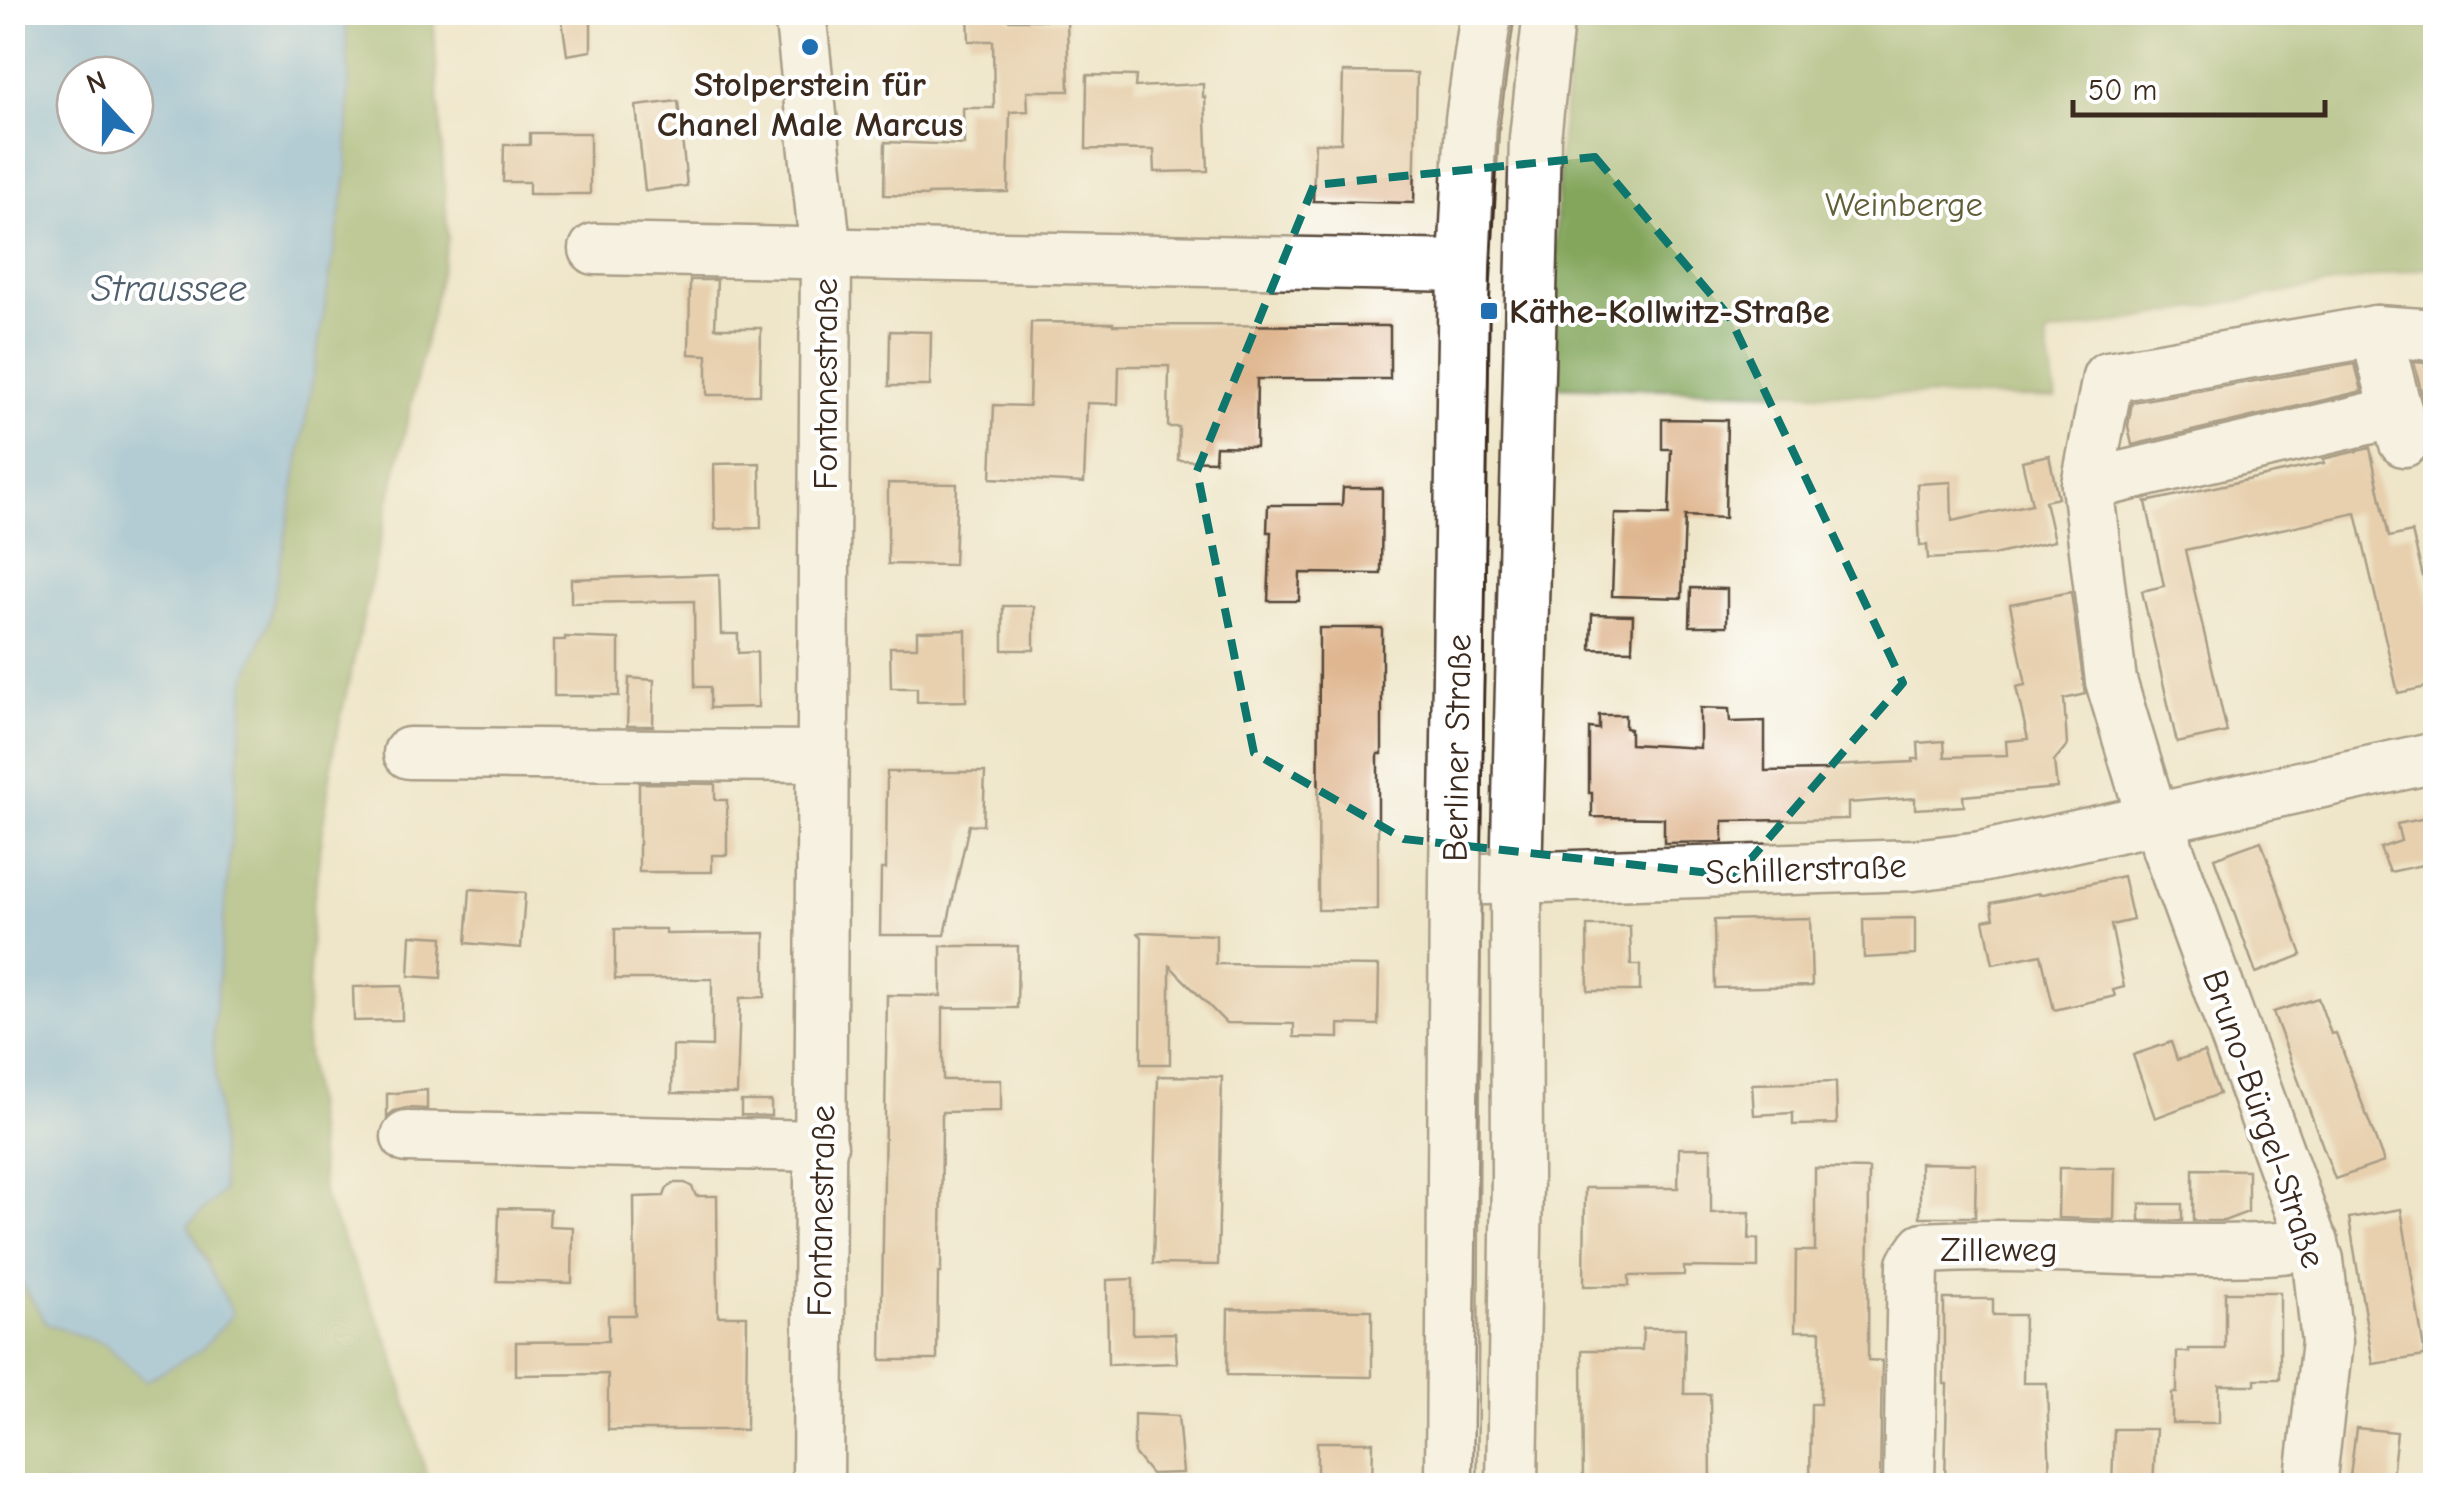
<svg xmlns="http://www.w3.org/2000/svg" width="2448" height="1498" viewBox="0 0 2448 1498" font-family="'Comic Neue',sans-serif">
	<rect width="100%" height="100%" fill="#fff"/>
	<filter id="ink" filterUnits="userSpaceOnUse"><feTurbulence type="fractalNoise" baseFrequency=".01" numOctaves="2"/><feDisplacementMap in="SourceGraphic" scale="20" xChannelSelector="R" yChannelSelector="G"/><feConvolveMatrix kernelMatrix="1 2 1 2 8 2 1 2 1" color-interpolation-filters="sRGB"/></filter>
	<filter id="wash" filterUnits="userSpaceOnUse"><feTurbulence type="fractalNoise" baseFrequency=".0048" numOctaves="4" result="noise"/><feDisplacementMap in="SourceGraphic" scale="40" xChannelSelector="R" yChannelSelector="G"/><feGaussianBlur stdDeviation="2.25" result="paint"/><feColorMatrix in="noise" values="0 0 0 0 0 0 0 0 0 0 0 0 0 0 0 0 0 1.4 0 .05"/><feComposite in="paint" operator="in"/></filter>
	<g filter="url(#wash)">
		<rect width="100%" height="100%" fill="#efe6c9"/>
		<!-- forest -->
		<g fill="#83a65b" stroke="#5f683c" stroke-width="2.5">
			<polygon points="345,13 433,13 448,240 334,748 312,912 306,1041 324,1198 393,1352 429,1485 13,1485 12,1269 47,1324 106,1345 146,1381 208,1261 188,1225 223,1192 213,1035 246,679 269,621 292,500 347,175 349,75"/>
			<polygon points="1574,13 2435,13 2435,266 2046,335 2056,399 1550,386 1559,155"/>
		</g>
		<!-- water -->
		<path fill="#6caee1" stroke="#546c80" stroke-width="2.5" fill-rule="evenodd" d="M13,12L345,13L349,75L347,175L292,500L269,621L246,679L213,1035L223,1192L188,1225L233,1314L201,1350L146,1381L106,1345L47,1324L13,1269ZM75,75H135V135H75Z"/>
		<g id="blocks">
			<!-- building -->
			<g fill="#dfb68f">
				<polygon points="561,12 591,12 591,51 567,55"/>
				<polygon points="968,12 1009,12 1009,20 1067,20 1069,91 1027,91 1028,111 1010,112 1008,192 928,194 928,196 884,195 885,142 964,145 963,108 994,108 993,41 969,41"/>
				<polygon points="1343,72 1417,73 1414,203 1313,201 1315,143 1341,143"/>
				<polygon points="1087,75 1136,76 1135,87 1203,84 1203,97 1205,97 1208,171 1155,172 1154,150 1086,149"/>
				<polygon points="678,101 687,186 645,191 636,106"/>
				<polygon points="530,133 590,133 590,194 529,194 529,182 503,182 504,145 530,145"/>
				<polygon points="690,280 717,280 715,328 761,328 760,395 707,395 707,355 689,354"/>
				<polygon points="1031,322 1113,323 1113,325 1390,326 1390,379 1257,379 1256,447 1216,446 1215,461 1178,460 1179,427 1168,427 1169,366 1119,366 1118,404 1087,403 1084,483 991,478 994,405 1029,406"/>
				<polygon points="890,331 931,332 930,386 889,386"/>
				<polygon points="2414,362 2425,363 2426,368 2436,366 2436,396 2423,399"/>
				<polygon points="2355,364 2362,391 2132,445 2128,426 2132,402"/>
				<polygon points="1662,419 1727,420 1725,518 1685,516 1682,598 1612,596 1615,514 1669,515 1671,449 1662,449"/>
				<polygon points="2370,448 2389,537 2412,532 2436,630 2436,685 2398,693 2356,513 2185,550 2227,732 2177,743 2142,591 2164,586 2146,502 2324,463 2323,459"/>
				<polygon points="2049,455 2058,498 2045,501 2054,541 1993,555 1928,559 1927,545 1920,546 1917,484 1951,482 1952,521 2032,504 2022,461"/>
				<polygon points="760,463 761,528 715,529 714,464"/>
				<polygon points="888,483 957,484 954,565 888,564"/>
				<polygon points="1343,488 1382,488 1381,574 1300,573 1299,601 1268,601 1271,532 1267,532 1268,505 1342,505"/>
				<polygon points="719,574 721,634 738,634 738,653 757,652 758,707 710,708 710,687 695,687 694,601 571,603 571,579"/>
				<polygon points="1691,588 1727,589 1727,626 1690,626"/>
				<polygon points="2071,592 2085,694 2064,699 2067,745 2054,761 2057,788 1963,796 1964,806 1915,809 1915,798 1848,803 1848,819 1723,821 1723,842 1664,843 1664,818 1592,817 1592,793 1589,793 1589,728 1599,729 1599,715 1625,715 1625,728 1630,729 1630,744 1700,748 1700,708 1729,709 1730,722 1765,721 1765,771 1832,770 1832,766 1913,762 1913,759 1919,759 1918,743 1944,741 1945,757 2007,755 2006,741 2028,739 2016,687 2025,685 2025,680 2010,604"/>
				<rect x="1003" y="606" width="31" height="44"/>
				<polygon points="1592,614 1633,615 1632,650 1591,649"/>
				<polygon points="1319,628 1382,628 1382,754 1378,754 1378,910 1318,910"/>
				<polygon points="966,630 966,701 917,702 917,688 891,688 890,647 917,647 917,631"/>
				<polygon points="565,637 619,639 619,696 554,696 554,640 565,640"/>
				<polygon points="629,678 654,680 653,726 627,726"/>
				<polygon points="887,772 985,772 983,825 969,825 945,935 880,935 881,869 886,869"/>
				<polygon points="639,783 715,784 715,800 727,800 727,855 712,855 712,872 639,872"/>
				<polygon points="2436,816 2436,862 2390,872 2380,848 2401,841 2397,824"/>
				<polygon points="2261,841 2302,955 2256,973 2214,858"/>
				<polygon points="2123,876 2133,920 2111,925 2124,987 2113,990 2115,996 2054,1010 2041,954 1993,964 1984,920 1994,918 1991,903 2039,893 2039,895"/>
				<polygon points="470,889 525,893 521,948 466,943"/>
				<polygon points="1810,918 1812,986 1715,988 1714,920"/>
				<polygon points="1915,918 1915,955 1864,958 1863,919"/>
				<polygon points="1587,926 1630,926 1631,965 1640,965 1640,991 1588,991"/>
				<polygon points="615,929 666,929 666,934 765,933 765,997 740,998 737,1094 672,1093 673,1046 712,1047 712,979 615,979"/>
				<polygon points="1142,932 1216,935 1216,964 1379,966 1378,1025 1339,1024 1339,1038 1294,1037 1294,1024 1226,1023 1170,966 1170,1064 1141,1064 1142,937 1138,933"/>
				<polygon points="411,935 443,937 441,978 409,976"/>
				<polygon points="941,946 1018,946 1017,1008 943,1008 943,1080 1001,1080 1001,1111 942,1112 941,1273 938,1273 937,1360 881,1360 887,995 941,996"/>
				<polygon points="402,986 402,1020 354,1021 353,987"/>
				<polygon points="2318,998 2331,1034 2336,1033 2384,1162 2335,1179 2273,1012"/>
				<polygon points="2171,1042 2177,1060 2204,1052 2219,1094 2155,1118 2133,1055"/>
				<polygon points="1158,1076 1222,1077 1218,1265 1153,1264"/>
				<polygon points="1836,1082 1837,1124 1793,1125 1793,1113 1754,1115 1752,1084"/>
				<polygon points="427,1090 427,1109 407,1108 394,1111 387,1117 387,1094"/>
				<polygon points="741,1101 771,1101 771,1116 741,1115"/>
				<polygon points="1679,1148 1711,1148 1711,1213 1750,1212 1749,1239 1758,1239 1758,1268 1684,1267 1684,1275 1629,1276 1629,1286 1584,1286 1585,1188 1678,1188"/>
				<polygon points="1920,1163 1976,1164 1975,1217 1920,1217"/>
				<polygon points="1815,1168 1869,1169 1868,1360 1882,1361 1880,1486 1810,1486 1811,1404 1820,1404 1821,1331 1795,1331 1796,1251 1815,1251"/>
				<polygon points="2059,1168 2115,1168 2114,1220 2058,1218"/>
				<polygon points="2193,1169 2248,1170 2248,1212 2224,1221 2193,1221"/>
				<polygon points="674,1183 685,1183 692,1187 696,1196 717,1196 718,1316 747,1316 746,1430 608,1430 608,1374 516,1375 516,1342 608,1341 608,1315 635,1315 634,1197 664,1196 667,1188"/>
				<rect x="2140" y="1204" width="42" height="17"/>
				<polygon points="499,1208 550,1209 549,1226 573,1227 572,1283 497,1281"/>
				<polygon points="2401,1209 2425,1356 2373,1364 2349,1218"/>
				<polygon points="1133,1279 1133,1334 1175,1333 1177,1363 1108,1365 1107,1280"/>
				<polygon points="2225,1292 2280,1292 2280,1379 2255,1379 2255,1385 2219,1385 2219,1423 2172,1423 2172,1393 2177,1393 2177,1352 2189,1352 2189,1349 2225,1349"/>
				<polygon points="1944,1299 1993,1299 1993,1315 2024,1315 2023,1383 2047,1383 2050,1486 1945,1486 1947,1384 1944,1384"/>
				<polygon points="1228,1309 1372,1310 1372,1377 1227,1375"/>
				<polygon points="1643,1328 1685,1328 1684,1394 1710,1394 1711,1486 1583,1486 1582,1350 1642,1350"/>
				<polygon points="1134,1414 1178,1416 1183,1473 1151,1474 1134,1453"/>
				<polygon points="2356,1428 2397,1432 2391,1486 2349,1484"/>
				<polygon points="2114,1429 2156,1429 2153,1486 2112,1486"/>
				<polygon points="1317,1442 1373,1442 1372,1486 1317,1486"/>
			</g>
		</g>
	</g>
	<g filter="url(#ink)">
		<use href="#blocks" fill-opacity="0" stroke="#564638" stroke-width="2.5"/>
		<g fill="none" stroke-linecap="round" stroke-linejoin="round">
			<defs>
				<g id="minor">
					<polyline points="800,12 826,254 818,1486"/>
					<polyline points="595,249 1464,266"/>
					<polyline points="2376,331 2404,441"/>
					<polyline points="2087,485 2397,412"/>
					<polyline points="409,753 823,756"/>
					<polyline points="2162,819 2167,847 2318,1260 2327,1342 2310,1486"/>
					<polyline points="2153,820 2111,681 2087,485 2108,377 2376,331 2436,335"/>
					<polyline points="1485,879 1914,865 1981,857 2436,757"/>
					<polyline points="407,1137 822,1146"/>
					<polyline points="1451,1486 1455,878 1464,266 1471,120 1486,12"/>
					<polyline points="1512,1486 1517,1177 1516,879 1535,138 1549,12"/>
					<path d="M1909,1486L1913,1264L1924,1248C2018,1242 2112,1251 2207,1250C2243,1249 2278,1251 2313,1243"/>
				</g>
			</defs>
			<!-- minor casing -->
			<use href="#minor" stroke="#564638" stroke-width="55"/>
			<!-- minor -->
			<use href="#minor" stroke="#fff" stroke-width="50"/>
			<!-- tram -->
			<polyline stroke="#3b2a1e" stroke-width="2.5" points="1473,1486 1489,311 1499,129 1515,12"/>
		</g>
	</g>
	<!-- marked area -->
	<path d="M0 0H2448V1498H0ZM1595,157L1729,316L1903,683L1736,876L1404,839L1254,753L1197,471L1314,185Z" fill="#efe6c9" fill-opacity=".55" fill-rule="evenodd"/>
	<path fill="none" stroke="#0f766e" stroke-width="8" stroke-dasharray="20 12" stroke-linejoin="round" d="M1595,157L1729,316L1903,683L1736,876L1404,839L1254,753L1197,471L1314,185Z"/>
	<!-- markers -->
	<g fill="#1f6fb2" stroke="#fff" stroke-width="4">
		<circle cx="810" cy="47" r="10"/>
		<rect x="1479" y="301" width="20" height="20" rx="5"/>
	</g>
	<g text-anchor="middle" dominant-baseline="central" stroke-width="8" stroke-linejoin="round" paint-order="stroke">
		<!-- poi labels -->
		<g font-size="35" font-weight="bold" fill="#3b2a1e" stroke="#fff">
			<text x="810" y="84">Stolperstein für<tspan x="810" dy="40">Chanel Male Marcus</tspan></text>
			<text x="1509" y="311" text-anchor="start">Käthe-Kollwitz-Straße</text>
		</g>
		<!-- park labels -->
		<g font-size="35" fill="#605e37" stroke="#fff">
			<text x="1904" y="204">Weinberge</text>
		</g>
		<!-- street labels -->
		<g font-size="35" fill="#3b2a1e" stroke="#fff">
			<text transform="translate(825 384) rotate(-90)">Fontanestraße</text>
			<text transform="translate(1457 748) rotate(-89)">Berliner Straße</text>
			<text transform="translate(1806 869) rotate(-2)">Schillerstraße</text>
			<text transform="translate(2264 1119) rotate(71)">Bruno-Bürgel-Straße</text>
			<text transform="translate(821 1211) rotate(-89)">Fontanestraße</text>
			<text x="1999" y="1249">Zilleweg</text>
		</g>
		<!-- water labels -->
		<g font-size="38" font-style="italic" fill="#4f5f6c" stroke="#fff">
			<text x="169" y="289">Straussee</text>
		</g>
	</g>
	<!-- margin -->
	<rect width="2448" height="1498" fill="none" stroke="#fff" stroke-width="50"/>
	<!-- north arrow -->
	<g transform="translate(105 105) rotate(339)"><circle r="48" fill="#ffffff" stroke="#b1aaa5" stroke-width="2.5"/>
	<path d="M0-8L18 38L0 25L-18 38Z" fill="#1f6fb2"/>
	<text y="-15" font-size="28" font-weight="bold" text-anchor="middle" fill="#3b2a1e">N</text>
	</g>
	<!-- scale -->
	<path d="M2073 100v15h252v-15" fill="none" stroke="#3b2a1e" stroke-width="5"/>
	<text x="2088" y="100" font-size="30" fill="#3b2a1e" stroke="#ffffff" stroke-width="8" paint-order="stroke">50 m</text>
</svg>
